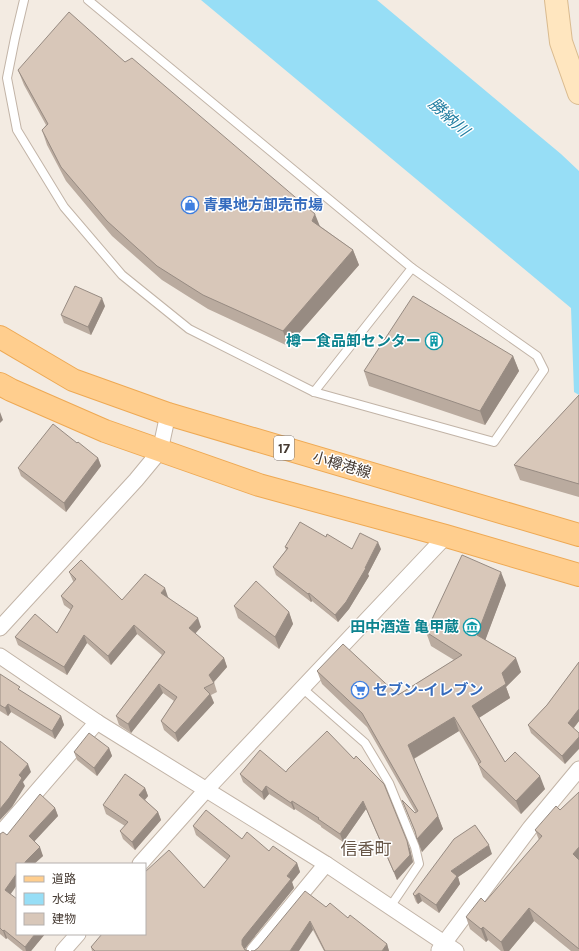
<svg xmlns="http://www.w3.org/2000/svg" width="579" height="951" viewBox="0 0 579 951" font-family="Karla,'Noto Sans JP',sans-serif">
	<rect width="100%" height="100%" fill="#f3ebe2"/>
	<!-- water -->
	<polygon fill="#97def6" points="201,0 377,0 561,154 579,171 579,395 574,392 571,308"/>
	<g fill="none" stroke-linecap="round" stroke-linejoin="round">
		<defs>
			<g id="lane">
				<polyline points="24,0 15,38 7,78 17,130 64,207 122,275 189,329 314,392 494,442 544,370 537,356 412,268"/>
				<polyline points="88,0 412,268 314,392"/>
				<polyline points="302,688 365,743 389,783 415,847 419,864 390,907"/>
			</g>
			<g id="street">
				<polyline points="0,628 136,480 160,451 168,414"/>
				<polyline points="0,656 97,722 326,864 456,951"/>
				<polyline points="0,834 97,722"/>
				<polyline points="140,864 206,790 446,536"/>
				<polyline points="439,950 530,828 579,769"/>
				<polyline points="63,951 78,934"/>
				<polyline points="254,951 326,864"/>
			</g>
			<polyline id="secondary" points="556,0 561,42 579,93"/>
			<g id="primary">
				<polyline points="0,337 73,380 168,414 579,535"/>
				<polyline points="0,384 11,390 105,431 259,485 446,536 579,575"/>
			</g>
		</defs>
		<!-- lane casing -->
		<use href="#lane" stroke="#c2b4a7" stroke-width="10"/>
		<!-- street casing -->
		<use href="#street" stroke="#c2b4a7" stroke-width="17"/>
		<!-- secondary casing -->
		<use href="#secondary" stroke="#dabb8f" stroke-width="24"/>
		<!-- primary casing -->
		<use href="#primary" stroke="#eea954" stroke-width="24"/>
		<!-- lane -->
		<use href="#lane" stroke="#fff" stroke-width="8"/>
		<!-- street -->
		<use href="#street" stroke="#fff" stroke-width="15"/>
		<!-- secondary -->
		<use href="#secondary" stroke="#ffe6bf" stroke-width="22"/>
		<!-- primary -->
		<use href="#primary" stroke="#ffce8e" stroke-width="22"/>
	</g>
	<!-- wall -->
	<g fill="#baab9f">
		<polygon points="125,62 320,226 353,250 359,265 288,346 208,309 162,280 112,236 66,181 47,145 42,130 46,125 24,85 18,70"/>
		<polygon points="105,306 91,335 64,323 61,315"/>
		<polygon points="513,356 519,371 485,425 369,386 364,371"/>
		<polygon points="579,395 579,497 520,480 514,465"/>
		<polygon points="77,443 98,458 101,466 66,512 21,476 18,468"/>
		<polygon points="326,537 352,549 381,549 368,574 369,576 349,609 338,622 312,601 311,602 276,575 273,567 286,550 285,547"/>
		<polygon points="69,572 122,600 168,597 201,627 195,634 224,658 227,667 214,682 217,692 211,695 214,703 178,742 164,730 161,721 174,701 163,693 131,733 119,725 116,716 162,655 137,634 111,665 87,643 67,675 18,645 15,637 57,633 71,610 64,605 61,596 74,582 73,581"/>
		<polygon points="506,585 485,640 521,672 506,687 510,698 479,718 505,762 545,789 521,814 483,777 478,764 459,731 414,759 438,816 443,829 422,852 416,835 402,800 415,813 416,813 367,727 322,684 317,671 398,695 454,660 431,646 426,632"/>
		<polygon points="234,606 289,612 293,624 279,649 238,618"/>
		<polygon points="579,662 579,721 574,728 565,764 531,733 528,725 547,705"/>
		<polygon points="0,674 22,692 61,716 64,725 55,739 11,712 8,716 0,711"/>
		<polygon points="327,731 410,849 413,862 397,880 366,809 343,842 321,827 321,826 295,809 294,810 269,794 264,800 243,782 240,774 286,772"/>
		<polygon points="109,748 112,756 97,776 77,760 74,752"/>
		<polygon points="145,788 148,796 145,800 158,812 161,820 135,850 123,839 120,831 125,826 106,814 103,805"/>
		<polygon points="579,792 579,951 571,951 534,921 509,951 501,951 488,940 486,942 470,929 466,917 485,902 539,840 535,830 560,810"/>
		<polygon points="55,808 58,816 34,841 43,856 34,864 17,864 10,894 17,934 45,934 31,951 23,951 7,938 6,939 0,934 0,834 7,835"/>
		<polygon points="193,826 242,839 297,863 300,872 292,882 294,888 247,946 245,949 249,951 92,951 91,947 204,888 227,860 196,835"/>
		<polygon points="492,854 458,877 460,884 439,913 422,901 418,904 416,902 413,894"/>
		<polygon points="326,907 348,918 387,944 389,951 324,951 313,930 254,951"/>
	</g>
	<!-- shaded-wall -->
	<g fill="#978b82">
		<polygon points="315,214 321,229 312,221"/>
		<polygon points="353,250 359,265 288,346 283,331"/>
		<polygon points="102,298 105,306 91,335 88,327"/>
		<polygon points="513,356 519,371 485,425 480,411"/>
		<polygon points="0,412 3,420 0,423"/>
		<polygon points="98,458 101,466 66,512 64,503"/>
		<polygon points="378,542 381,549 368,574 369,576 349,609 338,622 335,615 365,568"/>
		<polygon points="501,572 506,585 482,649 477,635"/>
		<polygon points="165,588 168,597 164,602 161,593"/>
		<polygon points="309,593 312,601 311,602 308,594"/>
		<polygon points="289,612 293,624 279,649 275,637"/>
		<polygon points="198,618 201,627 192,637 189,628"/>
		<polygon points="134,625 137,634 111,665 108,656"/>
		<polygon points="84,635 87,643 67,675 64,667"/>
		<polygon points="224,658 227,667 212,684 209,675"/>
		<polygon points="516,658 521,672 506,687 510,698 477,719 472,706"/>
		<polygon points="159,684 163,693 131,733 128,724"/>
		<polygon points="210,694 214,703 178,742 175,733"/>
		<polygon points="8,704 11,712 8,716 5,708"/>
		<polygon points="579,709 579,721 571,731 568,723"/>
		<polygon points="61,716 64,725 55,739 52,731"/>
		<polygon points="454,717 459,731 413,759 408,745"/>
		<polygon points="579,737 579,749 565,764 562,756"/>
		<polygon points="109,748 112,756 97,776 94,768"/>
		<polygon points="28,764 31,772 23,782 25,786 12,807 0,820 0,809 19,775"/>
		<polygon points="540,776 545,789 521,814 516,801"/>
		<polygon points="266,786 269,794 264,800 262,792"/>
		<polygon points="145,788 148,796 142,803 139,795"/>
		<polygon points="292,801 295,809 294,810 291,803"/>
		<polygon points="363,801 366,809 343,842 340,834"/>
		<polygon points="55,808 58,816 32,844 29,836"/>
		<polygon points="158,812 161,820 135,850 132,842"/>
		<polygon points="438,816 443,829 422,852 417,839"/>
		<polygon points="407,841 410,849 413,862 397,880 394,872"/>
		<polygon points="489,845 492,854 458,877 460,884 439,913 436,905 451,871"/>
		<polygon points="40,847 43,856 34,864 24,864 26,861"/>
		<polygon points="579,847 579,865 573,854"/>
		<polygon points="297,863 300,872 292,882 294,888 247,946 245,949 242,945 242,940 244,937"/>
		<polygon points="17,873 17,885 8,898 5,890"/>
		<polygon points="419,893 422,901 418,904 415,896"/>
		<polygon points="529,908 534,921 509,951 504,951 501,942"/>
		<polygon points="310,921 313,930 299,951 290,951"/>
		<polygon points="483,927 488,940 486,942 481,929"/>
		<polygon points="4,930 7,938 6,939 3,931"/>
		<polygon points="35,934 45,934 31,951 26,951 25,947"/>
		<polygon points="387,944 389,951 382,951"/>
	</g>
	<!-- building -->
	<g fill="#d8c7b9" stroke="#978b82">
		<polygon points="69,12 125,62 132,58 315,214 312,221 353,250 283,331 203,295 157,266 107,221 61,167 42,130 48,124 18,70"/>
		<polygon points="75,286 102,298 88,327 61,315"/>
		<polygon points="413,296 513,356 480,411 364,371"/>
		<polygon points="579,395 579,484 514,465"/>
		<polygon points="53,424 77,443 78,442 98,458 64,503 18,468"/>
		<polygon points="300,522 326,537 327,534 352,549 360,533 378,542 365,568 366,568 346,602 335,615 309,593 308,594 273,567 288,548 285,547"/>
		<polygon points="462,555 501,572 477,635 516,658 502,673 506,684 472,706 505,762 515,752 540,776 516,801 478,764 481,762 454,717 408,745 438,816 417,839 415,831 402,800 415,813 418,811 362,713 317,671 343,644 398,695 462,655 426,632"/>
		<polygon points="81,560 122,600 145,574 165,588 161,593 198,618 189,628 224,658 209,675 214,683 204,688 210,694 175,733 161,721 177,697 159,684 128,724 116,716 165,652 134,625 108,656 84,635 64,667 15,637 35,614 57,633 73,606 61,596 76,579 69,572"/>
		<polygon points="256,581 289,612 275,637 234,606"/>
		<polygon points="579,662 579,709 568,723 579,733 579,737 562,756 528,725 547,705"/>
		<polygon points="0,674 20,687 18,689 61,716 52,731 8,704 5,708 0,705"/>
		<polygon points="327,731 354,759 356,756 384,784 407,841 410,855 394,872 363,801 340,834 318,819 319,818 292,801 291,803 266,786 262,792 240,774 260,750 286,772 288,769"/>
		<polygon points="89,733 109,748 94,768 74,752"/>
		<polygon points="0,741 28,764 19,775 22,778 9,798 0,809"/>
		<polygon points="125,774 145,788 139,795 158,812 132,842 120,831 128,822 103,805"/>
		<polygon points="579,792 579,847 573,854 579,860 579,949 529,908 501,942 483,927 481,929 466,917 481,898 485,902 542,836 535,830 556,806 560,810"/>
		<polygon points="40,794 55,808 29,836 40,847 26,861 24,864 17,864 17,873 5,890 17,899 17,934 35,934 25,947 4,930 3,931 0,928 0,834 3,832 7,835"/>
		<polygon points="206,810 242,839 247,832 269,851 273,846 297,863 287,876 291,879 244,937 242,940 242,945 245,950 249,951 95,951 91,947 102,934 145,934 145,872 169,850 204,888 230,856 193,826"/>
		<polygon points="475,825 489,845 451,871 457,876 436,905 419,893 415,896 413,894 454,839"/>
		<polygon points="305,891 326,907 330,903 348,918 350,915 387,944 382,951 325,951 310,921 290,951 251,951 254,951 258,948"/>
	</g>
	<!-- icons -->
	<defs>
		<symbol id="shop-ring" viewBox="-11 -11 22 22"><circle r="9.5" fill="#fff" stroke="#3f7fe0" stroke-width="1.5"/><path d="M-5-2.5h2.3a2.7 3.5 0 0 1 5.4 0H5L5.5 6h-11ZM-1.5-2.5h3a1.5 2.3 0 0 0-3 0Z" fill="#3f7fe0"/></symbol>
		<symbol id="building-ring" viewBox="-11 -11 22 22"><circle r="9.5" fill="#fff" stroke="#0f9aa8" stroke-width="1.5"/><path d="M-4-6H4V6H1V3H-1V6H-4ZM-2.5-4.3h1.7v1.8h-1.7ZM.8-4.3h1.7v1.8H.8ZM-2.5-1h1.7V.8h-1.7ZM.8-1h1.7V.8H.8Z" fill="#0f9aa8"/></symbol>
		<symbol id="museum-ring" viewBox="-11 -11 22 22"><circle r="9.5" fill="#fff" stroke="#0f9aa8" stroke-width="1.5"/><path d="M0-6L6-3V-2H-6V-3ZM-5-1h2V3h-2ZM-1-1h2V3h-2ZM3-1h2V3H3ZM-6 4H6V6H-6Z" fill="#0f9aa8"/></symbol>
		<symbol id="supermarket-ring" viewBox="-11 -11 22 22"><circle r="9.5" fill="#fff" stroke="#3f7fe0" stroke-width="1.5"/><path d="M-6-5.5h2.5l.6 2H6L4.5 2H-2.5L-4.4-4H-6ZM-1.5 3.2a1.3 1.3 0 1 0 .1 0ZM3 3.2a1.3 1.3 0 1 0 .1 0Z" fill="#3f7fe0"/></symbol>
	</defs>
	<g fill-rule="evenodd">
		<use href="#shop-ring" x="180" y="195" width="20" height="20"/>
		<use href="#building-ring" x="424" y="331" width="20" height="20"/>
		<use href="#museum-ring" x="462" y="617" width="20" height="20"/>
		<use href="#supermarket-ring" x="350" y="680" width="20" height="20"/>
	</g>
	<g text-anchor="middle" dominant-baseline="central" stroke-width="3" stroke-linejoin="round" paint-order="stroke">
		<!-- shield labels -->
		<rect fill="#fff" stroke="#7d7570" stroke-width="1" x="274" y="436" width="20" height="24" rx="3"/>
		<g font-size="14" font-weight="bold" fill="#453a32">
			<text x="284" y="448">17</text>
		</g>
		<!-- shop labels -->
		<g font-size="15" font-weight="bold" fill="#366cbe" stroke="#fff" text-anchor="start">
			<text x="203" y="205">青果地方卸売市場</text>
			<text x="373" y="690">セブン-イレブン</text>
		</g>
		<!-- culture labels -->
		<g font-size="15" font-weight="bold" fill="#0d838f" stroke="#fff" text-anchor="end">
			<text x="421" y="341">樽一食品卸センター</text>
			<text x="459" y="627">田中酒造 亀甲蔵</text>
		</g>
		<!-- street labels -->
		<g font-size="15" fill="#453a32" stroke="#fff">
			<text transform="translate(342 465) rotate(16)">小樽港線</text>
		</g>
		<!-- water labels -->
		<g font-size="16" font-style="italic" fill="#207da0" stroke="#fff">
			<text transform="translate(449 117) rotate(42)">勝納川</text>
		</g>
		<!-- quarter labels -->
		<g font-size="17" fill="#685748" stroke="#fff">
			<text x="366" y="849">信香町</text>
		</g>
	</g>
	<!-- legend -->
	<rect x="16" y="863" width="130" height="72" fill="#ffffff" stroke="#b5b0ad"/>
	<rect x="24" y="876" width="20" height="6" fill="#ffce8e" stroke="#b5b0ad"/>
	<text x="52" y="883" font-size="12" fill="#453a32">道路</text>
	<rect x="24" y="893" width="20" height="12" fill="#97def6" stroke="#b5b0ad"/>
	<text x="52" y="903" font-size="12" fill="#453a32">水域</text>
	<rect x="24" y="913" width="20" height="12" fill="#d8c7b9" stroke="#b5b0ad"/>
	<text x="52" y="923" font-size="12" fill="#453a32">建物</text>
</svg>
